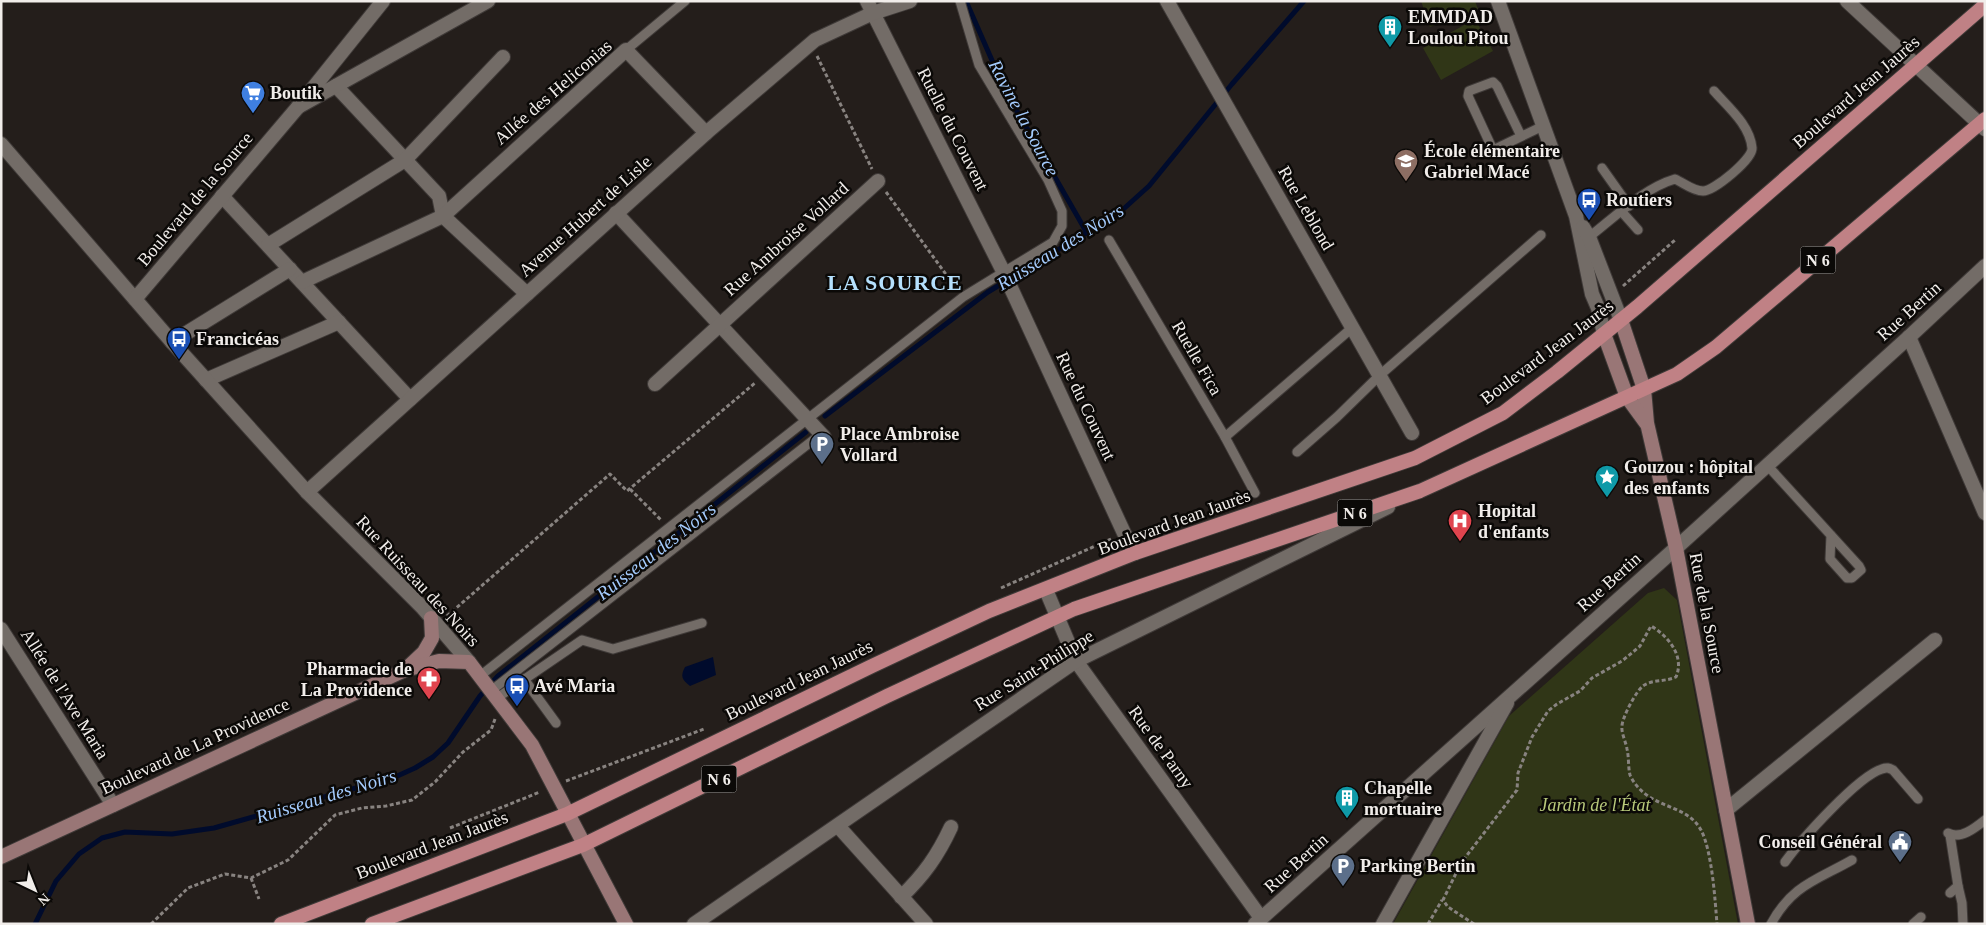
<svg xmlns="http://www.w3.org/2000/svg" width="1986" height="925" viewBox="0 0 1986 925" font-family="'Times New Roman',serif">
	<rect width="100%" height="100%" fill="#241e1b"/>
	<!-- park -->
	<g fill="#303617">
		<polygon points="1421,1 1475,1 1478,9 1430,27"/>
		<polygon points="1475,19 1493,51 1441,80 1423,48"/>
		<polygon points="1664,588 1677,600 1738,924 1393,924 1509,716 1648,593"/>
	</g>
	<!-- water -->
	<path fill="#000b2c" d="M713,657L716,675L690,686C682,680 680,676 685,667Z"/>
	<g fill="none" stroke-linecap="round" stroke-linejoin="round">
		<!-- stream -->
		<g stroke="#000b2c" stroke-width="5">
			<polyline points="966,1 1005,90 1087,233"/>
			<polyline points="825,416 988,292 1119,213 1149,186 1232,84 1304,1"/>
			<polyline points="35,924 56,881 79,854 102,838 125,832 172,834 214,828 395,777 415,768 433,757 448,743 480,696 498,676 806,432"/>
		</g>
		<defs>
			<g id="service">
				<polyline points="626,50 685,1"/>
				<polyline points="1521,136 1497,86 1493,82 1469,91 1468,96 1493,150 1543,126"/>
				<polyline points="1602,168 1629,206"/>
				<polyline points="1622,212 1638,230"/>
				<path d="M1589,237C1615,217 1644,188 1675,179C1684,183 1693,191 1703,191C1714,191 1753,159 1752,148C1750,125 1728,107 1714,91"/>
				<polyline points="1109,240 1225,437 1255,493"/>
				<polyline points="1225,437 1352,328"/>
				<polyline points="1297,452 1337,417 1380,375 1541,235"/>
				<polyline points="1767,465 1859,566 1861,570 1852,578 1847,578 1830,559 1831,535"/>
				<polyline points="480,676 963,297 1053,242 1062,226 1062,211 1048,180 979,65 960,1"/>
				<polyline points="524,679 556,723"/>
				<polyline points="492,690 821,434"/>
				<polyline points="497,698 582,640 613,649 702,623"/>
				<path d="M1948,833C1960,840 1975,828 1985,820"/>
				<polyline points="1950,835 1958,886 1950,893"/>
				<path d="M1785,862C1801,840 1858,776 1882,769C1887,767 1889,768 1893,770L1918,799"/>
				<polyline points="1958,886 1962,903 1963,924"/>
				<path d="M1771,924C1792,885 1817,880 1852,860"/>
				<polyline points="1913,924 1921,917"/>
			</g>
			<g id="minor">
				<polyline points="867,1 1004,273 1124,533 1135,553"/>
				<polyline points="1167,1 1412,433"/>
				<polyline points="1847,1 1985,129"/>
				<polyline points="336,86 439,196 443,216 527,294"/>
				<polyline points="298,107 488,1"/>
				<polyline points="222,196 410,399"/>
				<polyline points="616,213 824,437"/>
				<polyline points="268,245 405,160 503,57"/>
				<polyline points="302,282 443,216 626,50 706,133"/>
				<polyline points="1909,337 1985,513"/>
				<polyline points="172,342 290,269"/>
				<polyline points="206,380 339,322"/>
				<polyline points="655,384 878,181"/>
				<polyline points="1046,590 1076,661 1261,918"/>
				<polyline points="1,629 113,805"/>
				<polyline points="1726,810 1935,640"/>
				<polyline points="838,826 926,924"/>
				<path d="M901,897C924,875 938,855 951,827"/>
				<polyline points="694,924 1076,661 1388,507"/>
				<polyline points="1255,924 1676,548 1909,337 1985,266"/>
				<polyline points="1383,924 1507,703"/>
			</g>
			<g id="tertiary">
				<polyline points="1498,1 1576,216 1592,294 1598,308 1604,334"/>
				<polyline points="1,144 172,342 307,492 422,607 469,662"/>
				<polyline points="1583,227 1589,237 1621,320"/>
				<polyline points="135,299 298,107 383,1"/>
				<polyline points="307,492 706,133 815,40 873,13 910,1"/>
			</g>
			<g id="secondary">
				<polyline points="1621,320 1644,389 1647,423 1676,548 1748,924"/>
				<polyline points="1604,334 1627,397 1646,423"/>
				<polyline points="407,668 424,652 432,638 431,618"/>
				<polyline points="1,857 405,670 439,661 469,662 532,745 626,924"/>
			</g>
			<g id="primary">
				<polyline points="281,924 567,814 872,666 989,611 1135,553 1415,458 1503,413 1557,372 1637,307 1985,5"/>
				<polyline points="372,924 583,845 887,696 1074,609 1420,491 1677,374 1716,347 1985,119"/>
			</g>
		</defs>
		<!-- service casing -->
		<use href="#service" stroke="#3f3a38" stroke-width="11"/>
		<!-- minor casing -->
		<use href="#minor" stroke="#3f3a38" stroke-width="16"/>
		<!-- tertiary casing -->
		<use href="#tertiary" stroke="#3f3a38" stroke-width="16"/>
		<!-- secondary casing -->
		<use href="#secondary" stroke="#3f3a38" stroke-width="16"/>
		<!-- primary casing -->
		<use href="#primary" stroke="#3f3a38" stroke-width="16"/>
		<!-- path -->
		<g stroke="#888380" stroke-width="3" stroke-dasharray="4 2.5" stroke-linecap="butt">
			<polyline points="817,56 872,169"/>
			<polyline points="886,192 956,288"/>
			<polyline points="1623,286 1675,240"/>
			<polyline points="630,489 661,520"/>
			<polyline points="1001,588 1111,539"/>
			<polyline points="447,616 610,474 627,491 755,383"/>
			<polyline points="566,781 704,729"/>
			<polyline points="450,828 540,792"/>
			<polyline points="251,878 259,899"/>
			<polyline points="151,924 188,888 225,874 251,878 288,860 335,815 362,808 386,806 412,800 435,782 463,752 491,730 495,719"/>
			<polyline points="1428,924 1442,900"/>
			<path d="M1474,924L1448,907L1443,900L1461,863L1517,790L1518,773L1532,737L1548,711L1557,704L1580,691L1592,678L1622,661L1633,652L1640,646L1651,626C1668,636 1685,656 1676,677C1665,682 1653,679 1643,686C1636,691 1622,718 1622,726C1621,733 1626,742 1627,749C1629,757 1628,767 1630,775C1633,782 1638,788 1644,793C1662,808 1689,808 1701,830C1712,851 1715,899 1717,924"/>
		</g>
		<!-- service -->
		<use href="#service" stroke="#736c67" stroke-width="9"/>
		<!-- minor -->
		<use href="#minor" stroke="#736c67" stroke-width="14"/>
		<!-- tertiary -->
		<use href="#tertiary" stroke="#736c67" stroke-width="14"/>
		<!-- secondary -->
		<use href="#secondary" stroke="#997676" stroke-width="14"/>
		<!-- primary -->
		<use href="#primary" stroke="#c08185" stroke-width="14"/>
	</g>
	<!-- icons -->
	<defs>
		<symbol id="building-pin" viewBox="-11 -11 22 30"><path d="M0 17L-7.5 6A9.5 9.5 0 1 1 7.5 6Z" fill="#0f9aa8" stroke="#0b0907"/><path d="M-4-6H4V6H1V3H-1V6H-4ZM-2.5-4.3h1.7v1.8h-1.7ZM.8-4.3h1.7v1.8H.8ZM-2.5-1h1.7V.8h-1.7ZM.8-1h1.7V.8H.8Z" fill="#fff"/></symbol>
		<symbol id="supermarket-pin" viewBox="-11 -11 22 30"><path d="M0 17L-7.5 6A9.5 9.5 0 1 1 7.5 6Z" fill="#3f7fe0" stroke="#0b0907"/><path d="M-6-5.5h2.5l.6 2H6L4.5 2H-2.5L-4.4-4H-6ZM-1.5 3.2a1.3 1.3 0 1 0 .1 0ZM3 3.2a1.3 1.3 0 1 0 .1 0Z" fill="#fff"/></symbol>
		<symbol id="school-pin" viewBox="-11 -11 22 30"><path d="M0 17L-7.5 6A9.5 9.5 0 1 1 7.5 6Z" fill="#8d6e63" stroke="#0b0907"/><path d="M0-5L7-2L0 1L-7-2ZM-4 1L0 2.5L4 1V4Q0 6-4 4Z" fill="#fff"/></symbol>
		<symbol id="bus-pin" viewBox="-11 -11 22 30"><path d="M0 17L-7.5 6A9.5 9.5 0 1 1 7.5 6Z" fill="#1a4fb4" stroke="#0b0907"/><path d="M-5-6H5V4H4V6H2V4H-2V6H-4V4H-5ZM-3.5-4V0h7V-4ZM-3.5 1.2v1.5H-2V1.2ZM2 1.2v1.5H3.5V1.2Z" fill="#fff"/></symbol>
		<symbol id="parking-pin" viewBox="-11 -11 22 30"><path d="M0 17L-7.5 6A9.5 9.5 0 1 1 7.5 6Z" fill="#5c6f8a" stroke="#0b0907"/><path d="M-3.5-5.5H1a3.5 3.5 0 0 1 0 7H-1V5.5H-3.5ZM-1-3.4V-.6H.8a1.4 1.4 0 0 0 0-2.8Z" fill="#fff"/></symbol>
		<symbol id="sight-pin" viewBox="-11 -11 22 30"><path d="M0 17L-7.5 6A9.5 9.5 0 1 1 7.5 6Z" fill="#0f9aa8" stroke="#0b0907"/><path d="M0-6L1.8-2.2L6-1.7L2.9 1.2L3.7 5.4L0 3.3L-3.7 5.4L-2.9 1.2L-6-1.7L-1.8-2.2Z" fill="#fff"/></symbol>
		<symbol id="hospital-pin" viewBox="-11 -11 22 30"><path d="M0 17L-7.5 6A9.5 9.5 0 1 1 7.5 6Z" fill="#e0444e" stroke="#0b0907"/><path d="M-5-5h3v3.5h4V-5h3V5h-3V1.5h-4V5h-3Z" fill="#fff"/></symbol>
		<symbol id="pharmacy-pin" viewBox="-11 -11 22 30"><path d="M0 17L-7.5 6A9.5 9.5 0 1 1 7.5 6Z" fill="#e0444e" stroke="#0b0907"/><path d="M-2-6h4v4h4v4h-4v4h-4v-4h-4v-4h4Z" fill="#fff"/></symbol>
		<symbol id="civic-pin" viewBox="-11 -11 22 30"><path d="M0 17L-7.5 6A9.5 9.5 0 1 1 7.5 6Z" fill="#5c6f8a" stroke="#0b0907"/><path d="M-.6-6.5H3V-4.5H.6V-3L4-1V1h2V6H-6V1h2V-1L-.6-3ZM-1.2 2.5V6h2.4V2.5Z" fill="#fff"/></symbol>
	</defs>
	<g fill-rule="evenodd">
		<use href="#building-pin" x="1376" y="13" width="28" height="38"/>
		<use href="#supermarket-pin" x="239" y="79" width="28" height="38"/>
		<use href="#school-pin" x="1392" y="147" width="28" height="38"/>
		<use href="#bus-pin" x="1575" y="186" width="28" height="38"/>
		<use href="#bus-pin" x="165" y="325" width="28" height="38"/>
		<use href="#parking-pin" x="808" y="430" width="28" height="38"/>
		<use href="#sight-pin" x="1593" y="463" width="28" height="38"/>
		<use href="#hospital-pin" x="1446" y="507" width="28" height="38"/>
		<use href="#pharmacy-pin" x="415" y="665" width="28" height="38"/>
		<use href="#bus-pin" x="503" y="672" width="28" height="38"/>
		<use href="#building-pin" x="1333" y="784" width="28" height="38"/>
		<use href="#civic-pin" x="1886" y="828" width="28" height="38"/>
		<use href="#parking-pin" x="1329" y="852" width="28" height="38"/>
	</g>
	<g text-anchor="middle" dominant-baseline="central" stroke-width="5" stroke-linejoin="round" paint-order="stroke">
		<!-- shield labels -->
		<g fill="#0b0907" stroke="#aca9a6" stroke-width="1">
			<rect x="1800.5" y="246.5" width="35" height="27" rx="4"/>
			<rect x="1337.5" y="499.5" width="35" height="27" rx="4"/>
			<rect x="701.5" y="765.5" width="35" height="27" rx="4"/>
		</g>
		<g font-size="16" font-weight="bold" fill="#f1edea">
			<text x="1818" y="260">N 6</text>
			<text x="1355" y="513">N 6</text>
			<text x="719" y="779">N 6</text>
		</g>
		<!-- poi labels -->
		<g font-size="18" font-weight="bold" fill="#f1edea" stroke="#0b0907" text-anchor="start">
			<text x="1408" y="17">EMMDAD<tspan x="1408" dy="21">Loulou Pitou</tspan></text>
			<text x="270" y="93">Boutik</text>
			<text x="1424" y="151">École élémentaire<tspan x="1424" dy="21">Gabriel Macé</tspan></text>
			<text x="1606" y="200">Routiers</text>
			<text x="196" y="339">Francicéas</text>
			<text x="840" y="434">Place Ambroise<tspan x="840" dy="21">Vollard</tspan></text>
			<text x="1624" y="467">Gouzou : hôpital<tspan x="1624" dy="21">des enfants</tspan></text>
			<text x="1478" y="511">Hopital<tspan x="1478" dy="21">d'enfants</tspan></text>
			<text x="412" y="669" text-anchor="end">Pharmacie de<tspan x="412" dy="21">La Providence</tspan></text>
			<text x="534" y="686">Avé Maria</text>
			<text x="1364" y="788">Chapelle<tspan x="1364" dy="21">mortuaire</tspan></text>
			<text x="1882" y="842" text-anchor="end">Conseil Général</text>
			<text x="1360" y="866">Parking Bertin</text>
		</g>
		<!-- street labels -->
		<g font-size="18" fill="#f1edea" stroke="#0b0907">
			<text transform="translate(553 92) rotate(-41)">Allée des Heliconias</text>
			<text transform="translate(1856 92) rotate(-41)">Boulevard Jean Jaurès</text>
			<text transform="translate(953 129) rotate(63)">Ruelle du Couvent</text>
			<text transform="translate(195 199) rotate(-50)">Boulevard de la Source</text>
			<text transform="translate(1306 208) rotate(60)">Rue Leblond</text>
			<text transform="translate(585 216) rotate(-42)">Avenue Hubert de Lisle</text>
			<text transform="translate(786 239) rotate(-42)">Rue Ambroise Vollard</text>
			<text transform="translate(1909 311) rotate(-42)">Rue Bertin</text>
			<text transform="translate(1547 352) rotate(-37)">Boulevard Jean Jaurès</text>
			<text transform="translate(1197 358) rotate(60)">Ruelle Fica</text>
			<text transform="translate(1086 406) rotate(65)">Rue du Couvent</text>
			<text transform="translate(1174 522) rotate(-20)">Boulevard Jean Jaurès</text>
			<text transform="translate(418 581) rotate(47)">Rue Ruisseau des Noirs</text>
			<text transform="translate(1609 582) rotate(-42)">Rue Bertin</text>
			<text transform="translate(1707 613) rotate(79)">Rue de la Source</text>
			<text transform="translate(1034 670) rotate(-32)">Rue Saint-Philippe</text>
			<text transform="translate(799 680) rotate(-26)">Boulevard Jean Jaurès</text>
			<text transform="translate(65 694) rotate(58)">Allée de l'Ave Maria</text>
			<text transform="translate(195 746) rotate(-25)">Boulevard de La Providence</text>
			<text transform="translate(1161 747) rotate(54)">Rue de Parny</text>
			<text transform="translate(432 845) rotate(-21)">Boulevard Jean Jaurès</text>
			<text transform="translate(1296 863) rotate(-42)">Rue Bertin</text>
		</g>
		<!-- park labels -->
		<g font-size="18" font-style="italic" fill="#b8c97b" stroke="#0b0907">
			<text x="1595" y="805">Jardin de l'État</text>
		</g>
		<!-- water labels -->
		<g font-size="19" font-style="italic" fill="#a4cbfd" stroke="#0b0907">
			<text transform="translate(1024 118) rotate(62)">Ravine la Source</text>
			<text transform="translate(1060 247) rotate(-32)">Ruisseau des Noirs</text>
			<text transform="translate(656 551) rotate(-38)">Ruisseau des Noirs</text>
			<text transform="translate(326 796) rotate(-17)">Ruisseau des Noirs</text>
		</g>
		<!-- district labels -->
		<g font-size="22" font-weight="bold" letter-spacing="1" fill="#b5e0fd" stroke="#0b0907">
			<text x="895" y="282">LA SOURCE</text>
		</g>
	</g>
	<!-- border -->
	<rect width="1986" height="925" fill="none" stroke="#f1edea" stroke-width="5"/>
	<!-- north arrow -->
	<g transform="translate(35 890) rotate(137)" stroke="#0b0907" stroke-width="4" paint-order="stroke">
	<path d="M0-4L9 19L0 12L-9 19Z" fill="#f1edea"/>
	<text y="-8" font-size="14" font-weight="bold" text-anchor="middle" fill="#f1edea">N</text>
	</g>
</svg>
